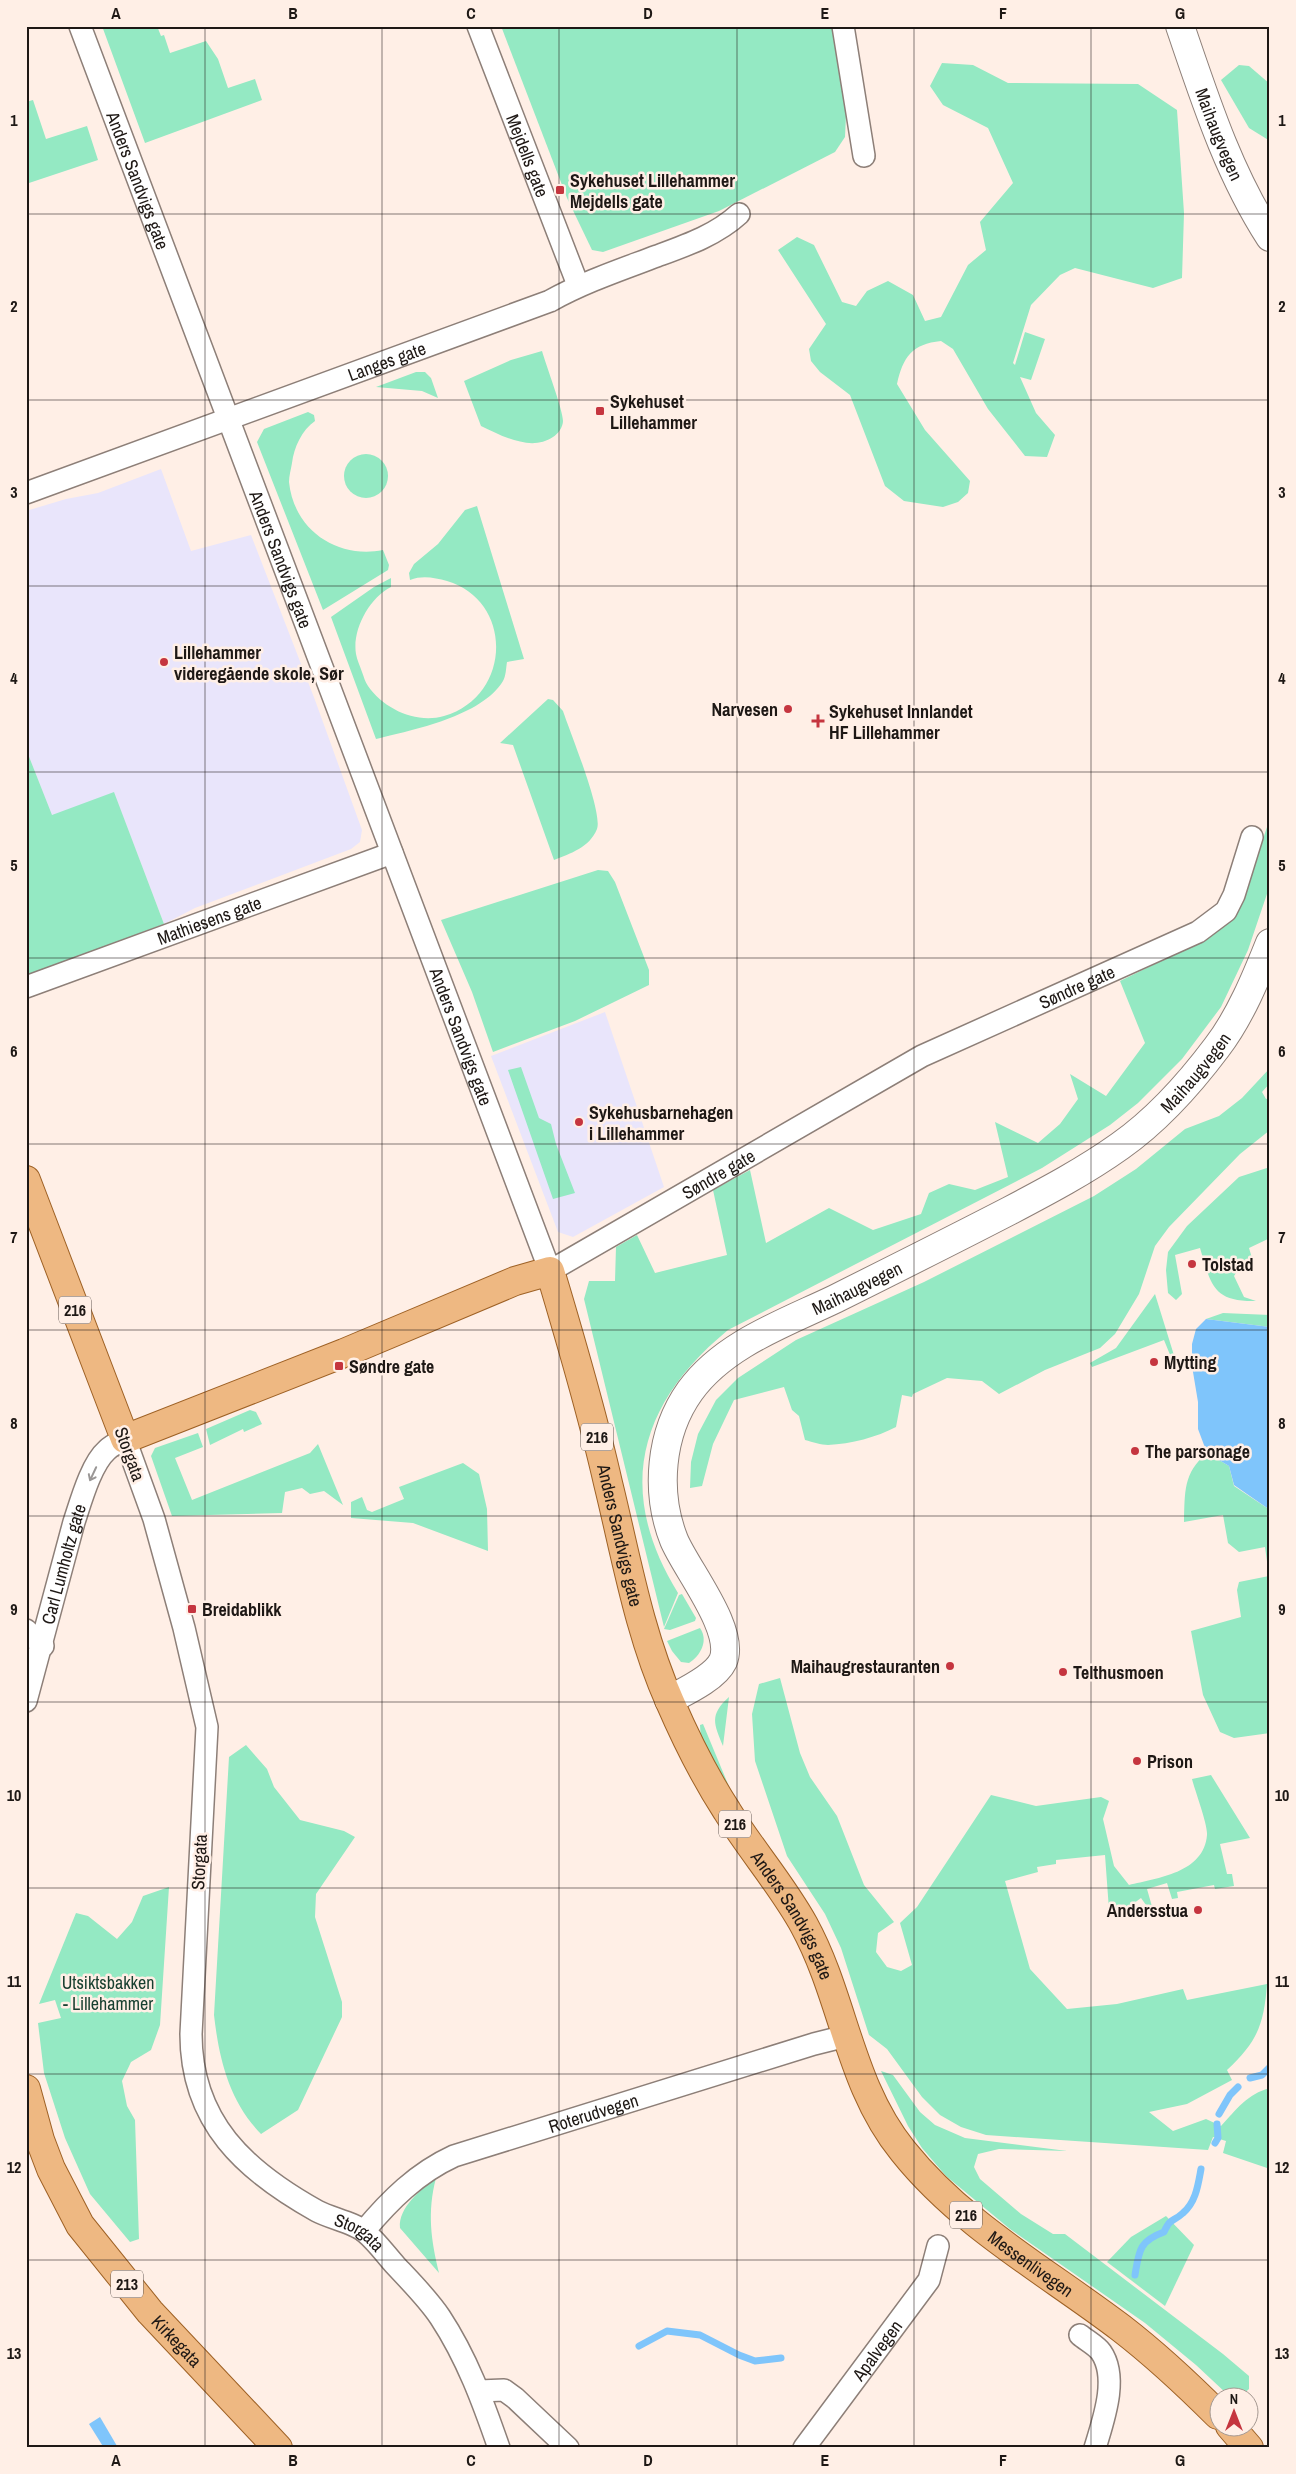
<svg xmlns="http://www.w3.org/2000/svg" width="1296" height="2474" viewBox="0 0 1296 2474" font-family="'Archivo Narrow',sans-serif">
	<rect width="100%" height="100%" fill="#ffefe6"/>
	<!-- education -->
	<g fill="#e9e5fb">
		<polygon points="161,469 191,551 251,535 315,700 362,830 360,842 351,849 195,908 164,924 114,793 52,816 26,749 26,511 66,499 98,493"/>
		<polygon points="605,1012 664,1187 573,1237 558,1232 491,1056"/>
	</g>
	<!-- green -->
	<g fill="#94e9c3">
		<polygon points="102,26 157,26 161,36 164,35 170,53 206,41 218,59 228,88 255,79 262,100 145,143"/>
		<polygon points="501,26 832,26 845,83 846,115 845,137 835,152 719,211 603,252 592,250 567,198"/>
		<path d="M942,63L973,65L1008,83L1138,84L1177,110L1184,213L1182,278L1153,288L1075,268L1060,275L1031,305L1013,363L1015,365L1025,332L1045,339L1031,380L1020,377L1036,413L1055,435L1047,457L1025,456L988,409L953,349L941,341C912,344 903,357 897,384L925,430L970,481L968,493L958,502L943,507L904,501L885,486L850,395L820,372L811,361L809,349L826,324L778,250L797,237L814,245L842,302L856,306L867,291L888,281L913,295L925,321L941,317L968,265L986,250L980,222L1013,183L988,128L943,105L930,86Z"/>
		<polygon points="1239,65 1249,66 1270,84 1270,141 1249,128 1221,80"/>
		<polygon points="33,100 46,139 87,126 98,160 26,184 26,102"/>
		<path d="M542,351C546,365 563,410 563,421C563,427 558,434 553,437C531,452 502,436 481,426L464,381L511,360Z"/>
		<polygon points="416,372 425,372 431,378 438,398 422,391 376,387"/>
		<path d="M308,412L314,415L315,421C302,430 294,447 292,463C291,469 289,476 289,482C294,531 338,559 383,550L389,565L388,570L323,610L257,442L264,429Z"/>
		<circle cx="366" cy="476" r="22"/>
		<path d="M477,506L524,659L507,662C506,668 506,676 503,681C482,716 413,730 376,739L331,617L374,587L391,578V587C369,598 352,630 356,654C357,660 360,666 362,672C364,677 365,682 368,686C384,709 416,724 444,716C512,696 514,601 447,581C435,578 423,575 410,580L409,573L414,564L438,544L465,510Z"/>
		<path d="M548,699L553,700L563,711C570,732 603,812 597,829C589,848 571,853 554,860L513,745L500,743Z"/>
		<polygon points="26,749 52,815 114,792 164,924 26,976"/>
		<path d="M1270,818V885L1248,950L1221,1007L1182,1059L1138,1103L1110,1125L1042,1168L728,1330C638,1404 615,1491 678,1593L664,1627L584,1299L589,1281H615L616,1247L637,1235L655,1273L727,1255L713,1190L750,1170L766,1243L829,1208L873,1230L921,1214L929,1193L949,1184L975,1190L1008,1177L995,1122L1038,1143L1060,1124L1078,1099L1070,1074L1106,1096L1145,1043L1120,981L1198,943L1245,893Z"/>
		<polygon points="598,870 608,871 615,882 649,970 649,985 575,1021 493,1052 472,992 441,920"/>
		<polygon points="521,1067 539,1118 551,1124 556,1144 575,1193 553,1199 508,1070"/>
		<path d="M1270,1068V1083L1262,1092L1266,1099L1270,1098V1130L1240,1154L1169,1227L1155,1246L1139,1294L1115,1334L1100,1348L1045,1370L999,1394L982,1381L947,1378L913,1394L912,1397L902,1395L896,1427C877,1437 851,1444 828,1445C821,1445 813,1442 805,1440L799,1416L792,1410L784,1387L734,1400L713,1444L702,1486L690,1488L691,1462L698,1434L716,1400L738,1378L796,1340L924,1282L1094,1196L1136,1169L1185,1129L1219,1116L1242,1098Z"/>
		<path d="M1270,1167V1238L1249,1248L1252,1258L1242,1264L1234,1276L1244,1297L1256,1301C1212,1302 1211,1284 1200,1248L1175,1255L1182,1294L1176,1300L1168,1293L1166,1270L1168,1252L1187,1226L1239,1177Z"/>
		<polygon points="1155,1294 1177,1365 1177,1372 1164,1340 1092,1367 1090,1363 1116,1348"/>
		<polygon points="1223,1313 1270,1315 1270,1327 1206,1319"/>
		<polygon points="250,1410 256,1412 262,1424 244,1432 243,1429 210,1445 206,1429"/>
		<polygon points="198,1433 203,1447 175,1458 192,1500 310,1453 318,1444 343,1505 324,1491 310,1494 302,1488 285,1492 282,1513 172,1516 151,1456 155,1448"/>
		<path d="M1207,1453L1229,1466L1234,1486L1270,1510V1733L1234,1738L1220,1732L1203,1695L1191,1631L1241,1617L1237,1590L1239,1582L1269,1576L1265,1547L1239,1552L1228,1543L1223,1515L1184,1522C1185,1492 1183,1473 1207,1453Z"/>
		<polygon points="463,1463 479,1474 487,1509 488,1551 413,1523 351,1518 351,1502 362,1497 367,1510 372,1512 404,1499 399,1487"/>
		<polygon points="682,1594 696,1618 695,1621 670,1630 664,1629 679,1595"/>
		<path d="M700,1628C709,1641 700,1656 689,1663L681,1662L672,1651L667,1641Z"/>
		<path d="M780,1678L800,1753L810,1777L837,1816L864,1885L894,1922L878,1933L876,1952L887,1967L901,1971L912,1965L900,1923L917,1907L991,1795L1036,1806L1101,1797L1109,1801L1103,1819L1114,1866L1129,1885C1157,1878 1204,1873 1207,1835C1208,1825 1195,1791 1192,1779L1211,1775L1250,1838L1220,1844L1227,1874H1232L1234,1886L1215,1889L1214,1885L1177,1892L1178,1898L1172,1899L1167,1883L1147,1889L1153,1910L1151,1912L1141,1898L1126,1909L1109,1910L1105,1855L1056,1860V1864L1037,1867L1038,1872L1005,1881L1030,1969L1067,2009L1117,2004L1183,1989L1187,2000L1267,1984C1264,2025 1257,2042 1227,2070L1232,2080L1187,2104L1149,2112L1173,2131L1206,2119L1221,2126C1236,2110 1247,2094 1270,2088V2169L1223,2153L1226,2141L1213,2137L1208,2150L986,2135L961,2127L940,2115L922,2097L887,2049L869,2035L841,1948L825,1914L787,1856L755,1761L752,1714L759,1684Z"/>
		<path d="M729,1697L723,1746C714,1724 709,1715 729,1697Z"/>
		<polygon points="703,1724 735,1801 701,1740 700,1725"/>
		<path d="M246,1745L267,1769L274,1787L300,1820L344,1831L355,1837L316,1894L315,1917L342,2002V2017L298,2110L261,2134C229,2101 219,2059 214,2015L229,1757Z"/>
		<polygon points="169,1887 160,2025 151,2050 131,2062 122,2081 127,2106 135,2120 139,2239 130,2242 90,2194 65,2138 44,2073 38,2023 61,2018 55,2000 39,2004 76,1913 88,1916 117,1939 132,1922 143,1896"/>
		<polygon points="881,2071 893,2075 920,2112 935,2125 965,2138 1067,2151 999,2149 978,2154 974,2167 980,2179 1021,2214 1053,2234 1065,2234 1223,2354 1249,2376 1249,2389 1241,2396 1227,2394 1196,2365 1145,2323 1010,2229 946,2176 922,2148 908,2126"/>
		<path d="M436,2178C427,2212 431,2240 439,2273L400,2228C398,2207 422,2189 436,2178Z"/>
		<polygon points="1166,2216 1194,2245 1165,2306 1107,2262 1131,2237"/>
	</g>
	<!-- water -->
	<g fill="#7fc5fb">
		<polygon points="1206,1319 1270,1327 1270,1510 1234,1485 1229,1466 1207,1453 1198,1429 1198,1402 1192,1366 1192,1344 1196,1329"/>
		<polygon points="100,2417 117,2446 104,2448 89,2424"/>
	</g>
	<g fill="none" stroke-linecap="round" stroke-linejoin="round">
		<!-- stream -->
		<g stroke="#7fc5fb" stroke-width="7">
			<polyline points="1250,2078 1262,2075 1270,2067"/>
			<polyline points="1219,2114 1230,2095 1238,2087"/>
			<polyline points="1215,2143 1218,2138 1217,2124"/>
			<path d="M1135,2275C1139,2251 1139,2241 1164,2232C1171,2217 1172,2223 1183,2213C1196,2202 1198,2185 1201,2169"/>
			<polyline points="639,2346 667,2331 700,2335 739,2355 755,2361 781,2358"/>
		</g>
		<defs>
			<g id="street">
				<path id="s1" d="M80,26L550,1271L922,1056L1198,932L1226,911L1234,895L1252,837"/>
				<path id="s2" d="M478,26L578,285"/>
				<polyline points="843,26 864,156"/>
				<path id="s3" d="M26,493L550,301C584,282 620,270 657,256C687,245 716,235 739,214"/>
				<path id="s4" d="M26,987L392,853"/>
				<polyline points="26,1630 43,1646"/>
				<path id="s5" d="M26,1701L74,1522C81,1501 91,1464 107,1450C112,1445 119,1442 125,1439L154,1519L184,1628L207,1727L191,2034C191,2122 245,2171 317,2211C330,2218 355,2223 365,2232C377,2242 386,2255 396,2266C411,2282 428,2299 440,2317C467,2358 483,2402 499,2448"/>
				<path id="s6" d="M364,2231C390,2200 417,2173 454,2156L814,2044L846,2036"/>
				<path d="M1080,2335C1086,2340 1097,2346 1101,2352C1119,2378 1103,2421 1095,2448"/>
				<polyline points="479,2391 504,2390 515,2398 568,2448"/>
				<path id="s7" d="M804,2448L929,2280L938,2246"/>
			</g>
			<g id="secondary">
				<path id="s8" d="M1180,26C1205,99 1228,172 1270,237"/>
				<path id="s9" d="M669,1700C684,1692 715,1678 723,1661C736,1630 686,1569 674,1540C655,1492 660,1433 690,1391C724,1344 785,1323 835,1299C893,1270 951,1241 1009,1211C1047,1191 1085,1171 1120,1146C1157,1120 1190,1083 1217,1047C1240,1017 1256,978 1270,943"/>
			</g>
			<g id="primary">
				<path id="s10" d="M26,1180L125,1439L344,1353L515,1281L550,1271C571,1341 592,1412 608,1483C626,1556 639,1633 670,1702C686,1739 705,1777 727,1811C751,1850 782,1885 804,1925C844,1998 849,2085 903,2151C962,2225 1046,2271 1121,2328C1156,2355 1188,2385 1218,2415"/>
				<path id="s11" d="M26,2089L40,2140L51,2169L80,2225L150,2312L278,2448"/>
				<polyline points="1230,2426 1249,2448"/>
			</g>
		</defs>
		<!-- street casing -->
		<use href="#street" stroke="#8d7f78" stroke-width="24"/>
		<!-- secondary casing -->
		<use href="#secondary" stroke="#8d7f78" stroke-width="30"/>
		<!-- primary casing -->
		<use href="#primary" stroke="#9e6125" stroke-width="30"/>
		<!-- street -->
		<use href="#street" stroke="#fff" stroke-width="21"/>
		<!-- secondary -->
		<use href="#secondary" stroke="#fff" stroke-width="28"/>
		<!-- primary -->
		<use href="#primary" stroke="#eeb882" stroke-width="28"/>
	</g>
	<!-- one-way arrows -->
	<defs><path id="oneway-shaft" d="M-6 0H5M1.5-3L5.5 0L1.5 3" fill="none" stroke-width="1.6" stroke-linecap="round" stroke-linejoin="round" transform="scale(1.25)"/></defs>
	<use stroke="#9a9796" href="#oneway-shaft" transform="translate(93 1474) rotate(115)"/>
	<!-- grid -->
	<path fill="none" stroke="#1e1815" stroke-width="1" stroke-opacity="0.55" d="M205,26V2448M382,26V2448M559,26V2448M737,26V2448M914,26V2448M1091,26V2448M26,214H1270M26,400H1270M26,586H1270M26,772H1270M26,958H1270M26,1144H1270M26,1330H1270M26,1516H1270M26,1702H1270M26,1888H1270M26,2074H1270M26,2260H1270"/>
	<!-- markers -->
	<g fill="#c5353f" stroke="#ffefe6" stroke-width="2">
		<rect x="555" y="185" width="10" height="10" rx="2.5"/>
		<rect x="595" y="406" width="10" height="10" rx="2.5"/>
		<circle cx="164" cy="662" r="5"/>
		<circle cx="788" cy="709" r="5"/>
		<path d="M815.5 713.5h5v5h5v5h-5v5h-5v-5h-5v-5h5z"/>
		<circle cx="579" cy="1122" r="5"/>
		<circle cx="1192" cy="1264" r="5"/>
		<circle cx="1154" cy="1362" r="5"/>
		<rect x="334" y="1361" width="10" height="10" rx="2.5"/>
		<circle cx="1135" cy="1451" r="5"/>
		<rect x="187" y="1604" width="10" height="10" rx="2.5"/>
		<circle cx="950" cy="1666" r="5"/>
		<circle cx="1063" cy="1672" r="5"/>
		<circle cx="1137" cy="1761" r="5"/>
		<circle cx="1198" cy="1910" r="5"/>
	</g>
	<g text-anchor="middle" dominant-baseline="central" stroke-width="5" stroke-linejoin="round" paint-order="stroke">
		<!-- shield labels -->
		<g fill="#ffefe6" stroke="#625854" stroke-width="1">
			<rect x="59" y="1296.5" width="32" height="27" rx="4"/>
			<rect x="581" y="1423.5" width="32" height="27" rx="4"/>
			<rect x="719" y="1810.5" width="32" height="27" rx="4"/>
			<rect x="950" y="2201.5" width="32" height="27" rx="4"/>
			<rect x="111" y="2270.5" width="32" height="27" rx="4"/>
		</g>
		<g font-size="16" font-weight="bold" fill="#1e1815">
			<text x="75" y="1310">216</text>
			<text x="597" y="1437">216</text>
			<text x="735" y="1824">216</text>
			<text x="966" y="2215">216</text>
			<text x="127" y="2284">213</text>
		</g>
		<!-- street labels -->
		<g font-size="18" fill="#1e1815" stroke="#ffefe6">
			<text stroke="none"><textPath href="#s8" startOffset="115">Maihaugvegen</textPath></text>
			<text stroke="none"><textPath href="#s2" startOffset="139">Mejdells gate</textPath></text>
			<text stroke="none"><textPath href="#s1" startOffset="165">Anders Sandvigs gate</textPath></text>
			<text stroke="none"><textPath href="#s3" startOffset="384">Langes gate</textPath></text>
			<text stroke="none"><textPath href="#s1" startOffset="570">Anders Sandvigs gate</textPath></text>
			<text stroke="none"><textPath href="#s4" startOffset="195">Mathiesens gate</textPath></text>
			<text stroke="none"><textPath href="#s1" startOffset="1930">Søndre gate</textPath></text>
			<text stroke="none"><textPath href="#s1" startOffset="1080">Anders Sandvigs gate</textPath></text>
			<text stroke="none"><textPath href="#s9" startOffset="960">Maihaugvegen</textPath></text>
			<text stroke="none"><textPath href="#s1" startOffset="1525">Søndre gate</textPath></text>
			<text stroke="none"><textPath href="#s9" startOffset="555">Maihaugvegen</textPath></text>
			<text transform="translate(130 1454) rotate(70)">Storgata</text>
			<text stroke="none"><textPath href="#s10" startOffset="1008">Anders Sandvigs gate</textPath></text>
			<text stroke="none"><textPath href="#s5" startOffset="142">Carl Lumholtz gate</textPath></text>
			<text transform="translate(199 1862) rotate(-87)">Storgata</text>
			<text stroke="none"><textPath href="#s10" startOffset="1429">Anders Sandvigs gate</textPath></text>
			<text stroke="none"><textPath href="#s6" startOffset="264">Roterudvegen</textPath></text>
			<text stroke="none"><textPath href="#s5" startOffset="1171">Storgata</textPath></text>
			<text stroke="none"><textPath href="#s10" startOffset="1862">Messenlivegen</textPath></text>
			<text stroke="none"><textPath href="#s11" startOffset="298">Kirkegata</textPath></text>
			<text stroke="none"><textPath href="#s7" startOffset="122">Apalvegen</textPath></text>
		</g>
		<!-- poi labels -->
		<g font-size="18" font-weight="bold" fill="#1e1815" stroke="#ffefe6" text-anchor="start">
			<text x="570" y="180">Sykehuset Lillehammer<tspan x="570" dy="21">Mejdells gate</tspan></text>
			<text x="610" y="401">Sykehuset<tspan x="610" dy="21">Lillehammer</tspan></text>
			<text x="174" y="652">Lillehammer<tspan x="174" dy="21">videregående skole, Sør</tspan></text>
			<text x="778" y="709" text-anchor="end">Narvesen</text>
			<text x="829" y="711">Sykehuset Innlandet<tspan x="829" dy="21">HF Lillehammer</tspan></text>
			<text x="589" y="1112">Sykehusbarnehagen<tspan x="589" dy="21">i Lillehammer</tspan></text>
			<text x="1202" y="1264">Tolstad</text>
			<text x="1164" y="1362">Mytting</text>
			<text x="349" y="1366">Søndre gate</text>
			<text x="1145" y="1451">The parsonage</text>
			<text x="202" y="1609">Breidablikk</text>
			<text x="940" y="1666" text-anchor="end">Maihaugrestauranten</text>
			<text x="1073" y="1672">Telthusmoen</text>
			<text x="1147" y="1761">Prison</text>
			<text x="1188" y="1910" text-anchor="end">Andersstua</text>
		</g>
		<!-- park labels -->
		<g font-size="18" fill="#184030" stroke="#ffefe6">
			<text x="108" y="1982">Utsiktsbakken<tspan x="108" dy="21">- Lillehammer</tspan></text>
		</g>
	</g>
	<!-- border -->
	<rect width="1296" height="2474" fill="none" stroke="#ffefe6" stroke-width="55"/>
	<!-- north arrow -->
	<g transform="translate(1234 2412)"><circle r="24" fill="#ffefe6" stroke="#a59992"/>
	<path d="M0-4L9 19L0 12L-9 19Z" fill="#c5353f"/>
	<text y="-8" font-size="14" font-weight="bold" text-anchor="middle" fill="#1e1815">N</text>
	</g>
	<rect x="28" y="28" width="1240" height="2418" fill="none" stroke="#1e1815" stroke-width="2"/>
	<g font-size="16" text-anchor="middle" font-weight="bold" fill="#1e1815">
		<text x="116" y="19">A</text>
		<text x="293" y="19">B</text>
		<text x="471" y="19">C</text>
		<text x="648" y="19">D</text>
		<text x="825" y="19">E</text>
		<text x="1003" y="19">F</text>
		<text x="1180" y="19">G</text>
		<text x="14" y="126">1</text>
		<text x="1282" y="126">1</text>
		<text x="14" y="312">2</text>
		<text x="1282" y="312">2</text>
		<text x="14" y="498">3</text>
		<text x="1282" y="498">3</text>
		<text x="14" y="684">4</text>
		<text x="1282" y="684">4</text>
		<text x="14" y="871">5</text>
		<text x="1282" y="871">5</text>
		<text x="14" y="1057">6</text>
		<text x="1282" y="1057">6</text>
		<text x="14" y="1243">7</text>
		<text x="1282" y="1243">7</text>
		<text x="14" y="1429">8</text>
		<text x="1282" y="1429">8</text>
		<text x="14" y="1615">9</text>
		<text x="1282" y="1615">9</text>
		<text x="14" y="1801">10</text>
		<text x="1282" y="1801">10</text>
		<text x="14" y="1987">11</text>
		<text x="1282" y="1987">11</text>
		<text x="14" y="2173">12</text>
		<text x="1282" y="2173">12</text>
		<text x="14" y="2359">13</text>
		<text x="1282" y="2359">13</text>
		<text x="116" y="2466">A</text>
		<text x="293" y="2466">B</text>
		<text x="471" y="2466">C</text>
		<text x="648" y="2466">D</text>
		<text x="825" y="2466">E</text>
		<text x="1003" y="2466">F</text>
		<text x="1180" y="2466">G</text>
	</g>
</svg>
